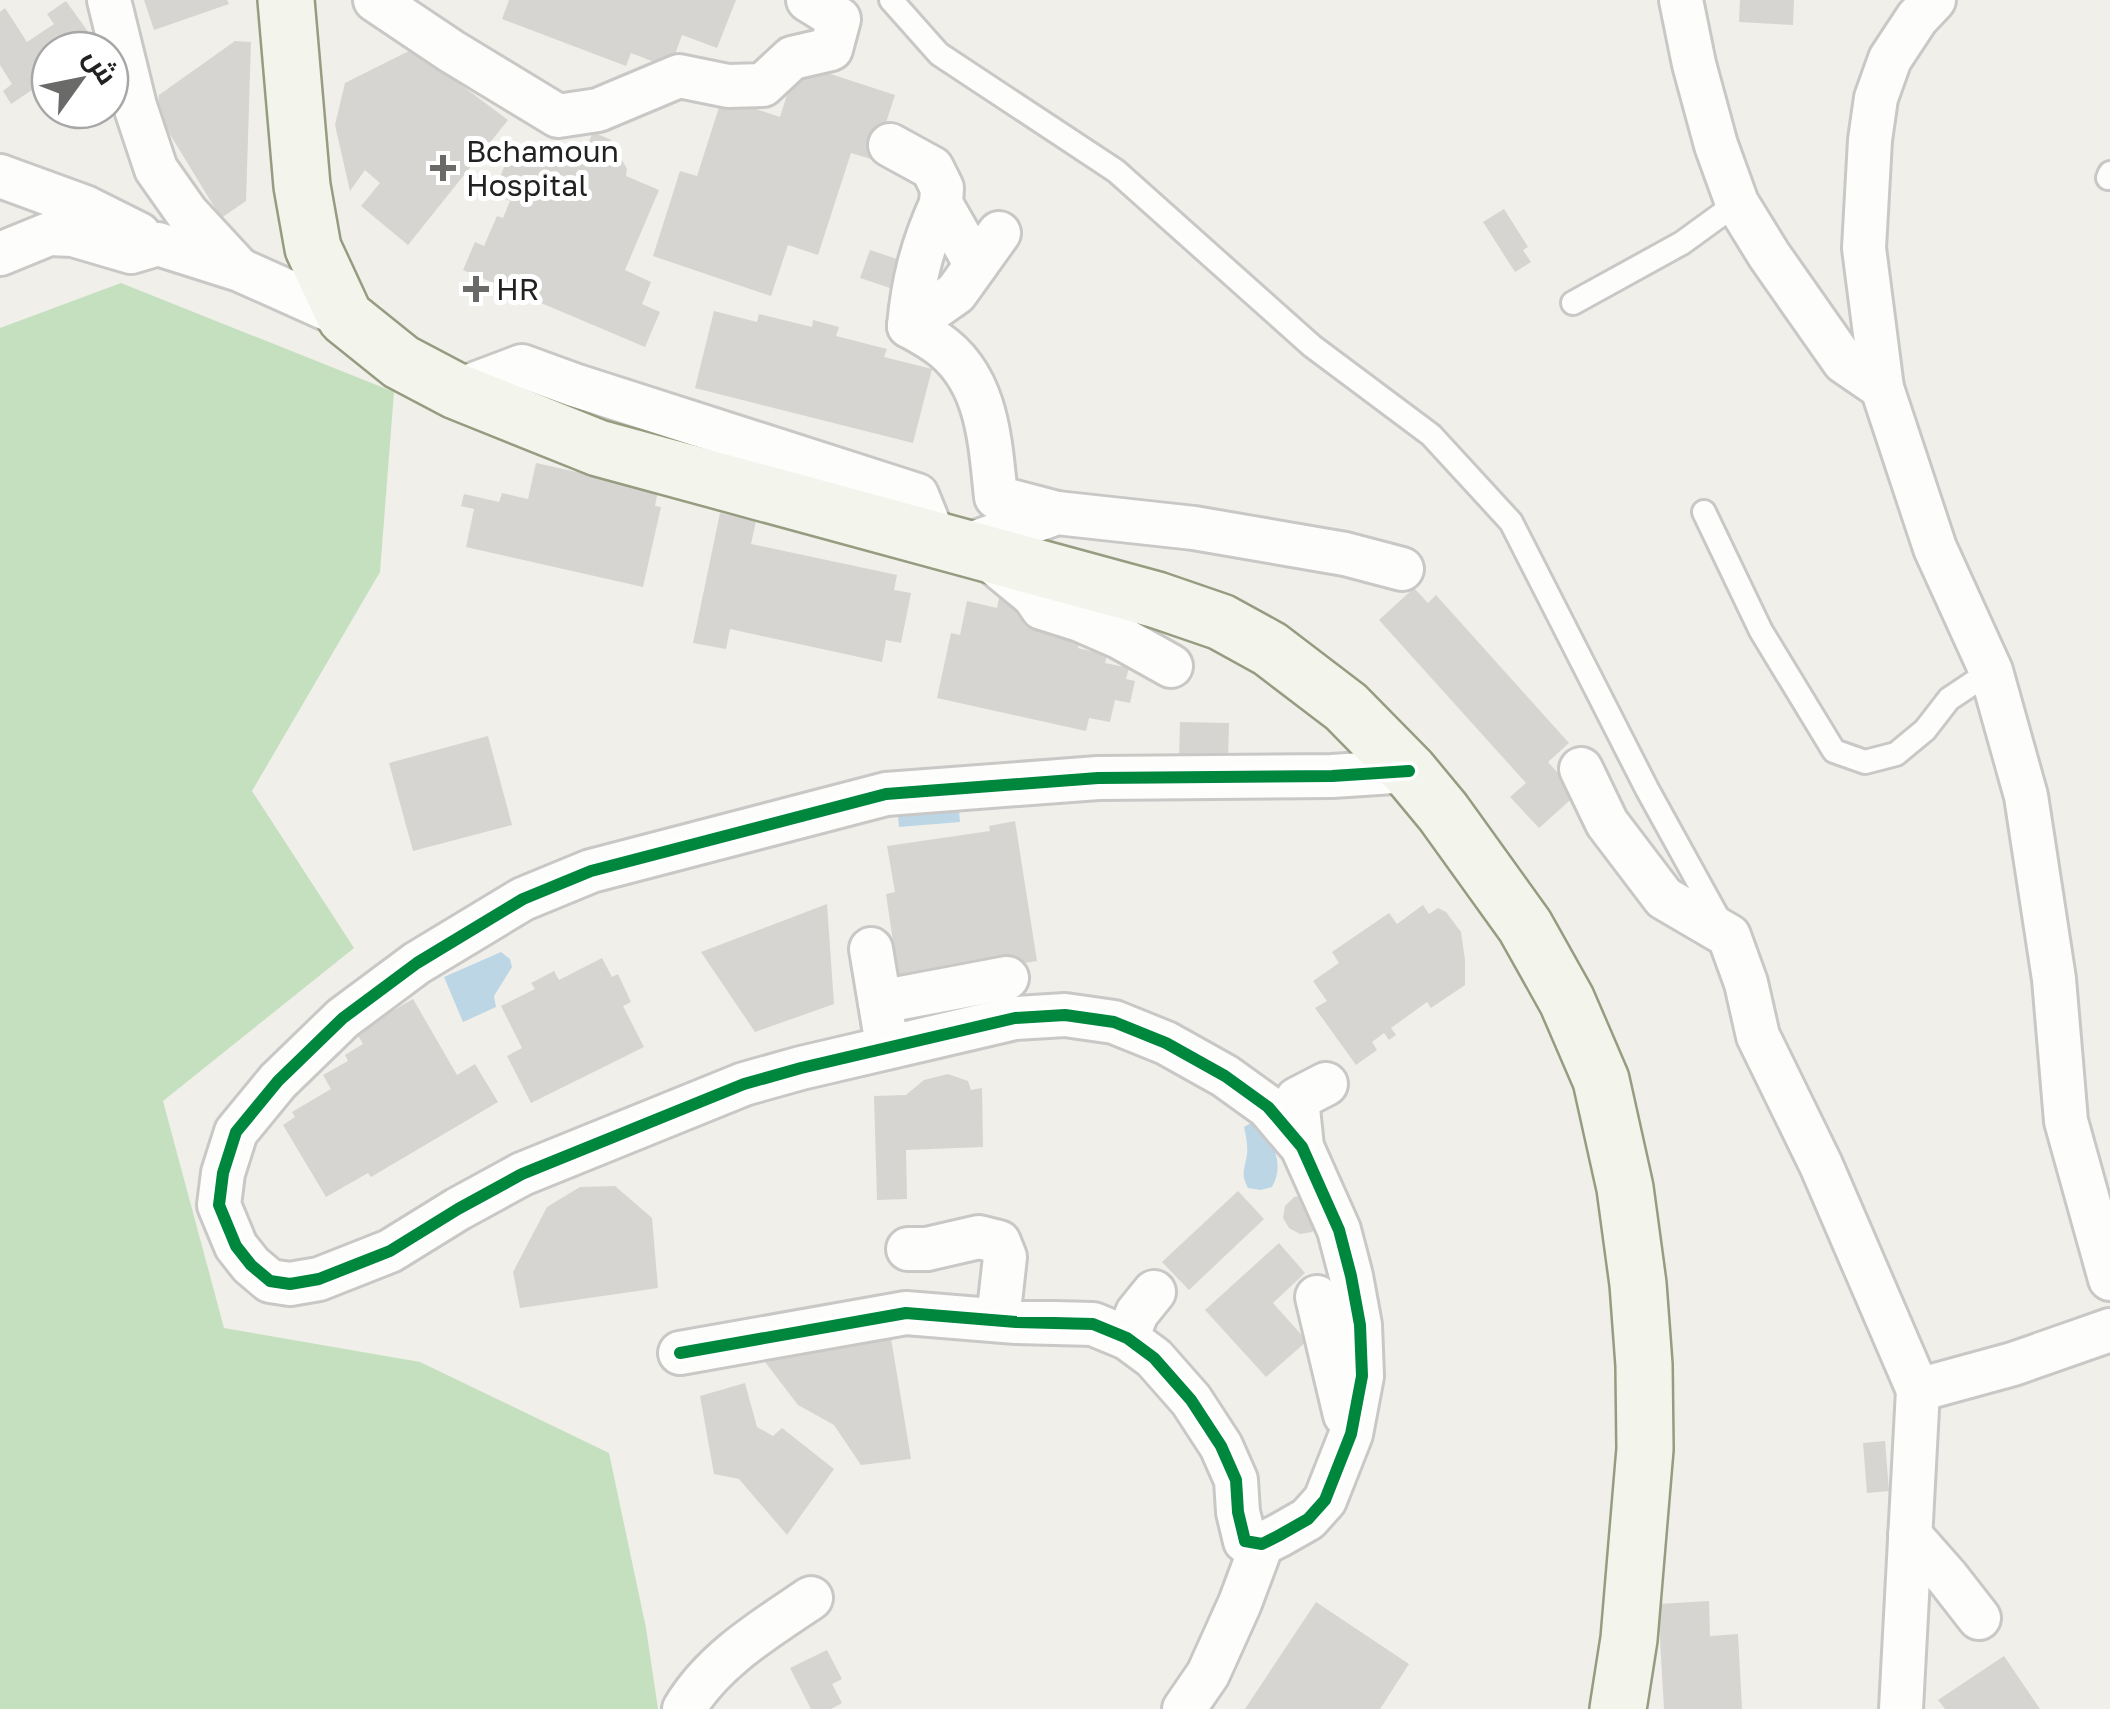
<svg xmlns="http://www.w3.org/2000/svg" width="2110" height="1709" viewBox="0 0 2110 1709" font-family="'Golos Text',Cairo,sans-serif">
	<rect width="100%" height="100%" fill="#f0efea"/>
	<!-- forest -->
	<polygon fill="#c5e0be" points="121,283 394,392 380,572 252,791 354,948 163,1101 224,1328 420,1362 609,1453 646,1628 658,1709 0,1709 0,328"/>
	<!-- water -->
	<g fill="#bcd6e5">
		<polygon points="958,799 960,822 899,827 897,805"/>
		<polygon points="501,952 510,959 512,967 494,996 496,1007 463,1022 444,977"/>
		<path d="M1253,1122L1260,1124C1273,1145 1285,1163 1272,1187L1261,1190L1248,1188C1240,1172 1245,1170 1247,1154C1248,1146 1246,1135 1244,1127Z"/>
	</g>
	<!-- building -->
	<g fill="#d7d5d1">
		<polygon points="144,0 227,0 229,4 154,30"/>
		<polygon points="509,0 736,0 717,48 682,35 670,68 631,53 626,66 502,19"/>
		<polygon points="1740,0 1794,0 1793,25 1739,22"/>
		<polygon points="66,1 89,33 73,44 77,50 50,50 50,86 41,84 11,104 3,91 12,84 0,65 0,12 5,8 27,42 54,24 47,14"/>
		<polygon points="235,41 251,42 246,201 221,218 157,113 159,95"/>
		<polygon points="413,49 508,120 408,245 361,206 380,183 365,170 350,191 335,125 345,83"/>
		<polygon points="797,63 895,95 874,160 851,153 818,255 788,245 771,296 653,256 680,171 697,176 722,98 780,117"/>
		<polygon points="593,132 611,140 627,169 626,176 659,190 625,270 651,282 642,304 660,312 645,347 463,270 475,242 484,246 497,216 503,218 510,201 493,194 512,148 537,159 543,144 581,160"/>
		<polygon points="1504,209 1528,247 1523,250 1531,262 1515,272 1483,222"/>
		<polygon points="870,250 903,261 893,289 860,278"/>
		<polygon points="714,311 757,322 759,314 812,327 813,320 839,327 836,336 887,349 884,357 932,369 913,443 695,388"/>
		<polygon points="536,463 658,490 655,506 661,507 643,587 466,547 474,509 461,506 464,494 499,502 502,493 528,499"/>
		<polygon points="720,513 756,521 751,544 897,575 894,590 911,593 901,643 886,640 882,662 730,629 726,649 693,643"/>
		<polygon points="1414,588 1428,603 1436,595 1569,743 1548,762 1577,794 1539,828 1510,797 1526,783 1379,620"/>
		<polygon points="999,598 1028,604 1024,622 1081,635 1078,648 1107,655 1105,663 1129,668 1126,679 1135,681 1130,703 1115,700 1110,722 1089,718 1086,731 937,698 951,633 960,635 967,601 997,608"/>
		<polygon points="1180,722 1229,723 1228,760 1179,759"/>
		<polygon points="488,736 512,825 413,851 389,763"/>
		<polygon points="1015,821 1037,961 899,982 886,894 895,892 887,846 990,831 989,826"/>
		<polygon points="827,904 834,1004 755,1032 701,952"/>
		<polygon points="1423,905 1429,914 1438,908 1446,912 1461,932 1465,960 1465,985 1431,1008 1427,1002 1391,1028 1396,1035 1389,1040 1384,1033 1372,1042 1377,1050 1356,1065 1315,1008 1327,1001 1313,981 1339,963 1332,952 1389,913 1397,924"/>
		<polygon points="602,958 612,977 618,974 631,1002 623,1006 644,1047 531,1103 507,1056 522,1048 501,1006 535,989 531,983 554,971 559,980"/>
		<polygon points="413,999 457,1075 475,1064 498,1102 371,1177 368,1173 326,1197 283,1125 295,1117 292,1112 331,1089 323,1075 348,1061 345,1055 363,1044 356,1032"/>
		<polygon points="948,1074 968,1081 971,1090 982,1088 983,1147 906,1150 907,1199 877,1200 874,1096 906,1095 924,1080"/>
		<polygon points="615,1186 652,1218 658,1288 520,1308 513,1272 547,1207 580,1187"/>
		<polygon points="1238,1191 1264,1219 1189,1290 1162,1262"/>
		<polygon points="1306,1195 1320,1223 1312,1232 1300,1234 1289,1228 1283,1218 1285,1206 1294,1197"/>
		<polygon points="1279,1243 1305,1273 1273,1303 1307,1341 1266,1377 1205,1310"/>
		<polygon points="890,1332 911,1459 861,1465 834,1425 798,1405 762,1358"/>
		<polygon points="745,1383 757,1427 773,1436 782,1428 834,1469 787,1535 739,1479 714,1474 700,1396"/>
		<polygon points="1885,1441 1889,1491 1867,1493 1863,1443"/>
		<polygon points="1709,1601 1710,1636 1738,1634 1742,1709 1664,1709 1658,1604"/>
		<polygon points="1316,1602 1409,1664 1380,1709 1245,1709"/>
		<polygon points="827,1650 842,1679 832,1684 842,1703 831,1709 811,1709 790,1668"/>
		<polygon points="2004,1656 2040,1709 1945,1709 1938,1700"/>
	</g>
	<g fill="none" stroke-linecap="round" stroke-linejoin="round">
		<defs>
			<g id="lane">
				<polyline points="891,0 939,54 1116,171 1312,346 1431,435 1511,522 1647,789 1722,925"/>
				<polyline points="2108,178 2110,173"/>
				<polyline points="1573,303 1682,243 1737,203"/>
				<polyline points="1704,512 1761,631 1834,751 1865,762 1896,754 1925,730 1949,699 1991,671"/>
			</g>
			<g id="street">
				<polyline points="109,0 135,106 156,169 187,213 236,266"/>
				<polyline points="375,0 451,51 558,116 598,110 679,76 728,86 763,85 792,58 831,49 839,19 808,0"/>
				<polyline points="1681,0 1694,64 1716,145 1737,203 1769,255 1844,362 1882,388"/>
				<polyline points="1934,0 1917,18 1890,59 1876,98 1870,140 1864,248 1882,388 1935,548 1991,671 2026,796 2054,979 2066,1121 2110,1279"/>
				<polyline points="890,145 932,168 942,188 941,204 976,265"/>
				<polyline points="0,176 85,207 139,234"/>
				<polyline points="0,254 49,234 73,235 131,252 158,244 240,270 345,317"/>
				<path d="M909,326C918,331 927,336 936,342C988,377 990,441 996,497L1057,513"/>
				<polyline points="909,326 956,293 999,233"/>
				<path d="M909,326C913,281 922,246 941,204"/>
				<polyline points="456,391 522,366 574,385 917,495 935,539"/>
				<polyline points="962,547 1057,513 1194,528 1345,554 1402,569"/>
				<polyline points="989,559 1034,596 1042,608 1080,620 1119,637 1171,666"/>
				<polyline points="1581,769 1607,823 1664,898 1729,936 1746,983 1758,1036 1821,1165 1918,1390 2013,1364 2110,1330"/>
				<polyline points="871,949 884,1027"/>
				<polyline points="880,1002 1007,978"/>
				<polyline points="1302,1147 1297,1099 1326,1084"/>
				<polyline points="908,1249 927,1249 979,1237 999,1242 1005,1257 998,1320"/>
				<polyline points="1317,1297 1345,1415"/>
				<polyline points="1127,1338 1137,1313 1154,1292"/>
				<polyline points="680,1353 906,1313 1016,1322 1093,1324 1127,1338 1154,1358 1191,1400 1221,1446 1236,1480 1238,1512 1245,1541 1262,1544 1278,1536 1308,1519 1325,1500 1351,1434 1362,1376 1360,1325 1351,1276 1339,1230 1302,1147 1268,1107 1225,1076 1166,1043 1114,1022 1065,1015 1015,1018 801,1068 744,1084 522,1174 458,1209 390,1251 319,1279 290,1284 270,1281 251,1265 236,1246 219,1205 223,1173 236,1132 278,1081 343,1018 417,963 523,899 591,871 886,794 1098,778 1332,776 1409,771"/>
				<polyline points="1910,1535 1947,1577 1979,1618"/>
				<path d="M684,1709C713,1660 765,1629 811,1598"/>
				<polyline points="1184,1709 1208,1674 1240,1603 1262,1544"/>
				<polyline points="1901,1709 1918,1390"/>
			</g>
			<polyline id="secondary" points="286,0 302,186 313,248 345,317 401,362 456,391 598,448 1157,600 1221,622 1270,649 1346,707 1409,771 1443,812 1525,926 1567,1001 1601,1080 1625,1188 1638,1284 1644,1365 1645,1449 1629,1639 1618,1709"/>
		</defs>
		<!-- lane casing -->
		<use href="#lane" stroke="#c9c8c6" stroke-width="28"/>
		<!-- street casing -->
		<use href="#street" stroke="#c9c8c6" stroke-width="48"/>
		<!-- secondary casing -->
		<use href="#secondary" stroke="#969c80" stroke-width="60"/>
		<!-- lane -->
		<use href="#lane" stroke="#fdfdfc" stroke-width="22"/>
		<!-- street -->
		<use href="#street" stroke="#fdfdfc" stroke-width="42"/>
		<!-- secondary -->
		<use href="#secondary" stroke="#f3f5ec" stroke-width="55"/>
		<defs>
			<polyline id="cycleway" points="680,1353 906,1313 1016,1322 1093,1324 1127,1338 1154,1358 1191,1400 1221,1446 1236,1480 1238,1512 1245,1541 1262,1544 1278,1536 1308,1519 1325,1500 1351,1434 1362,1376 1360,1325 1351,1276 1339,1230 1302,1147 1268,1107 1225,1076 1166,1043 1114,1022 1065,1015 1015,1018 801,1068 744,1084 522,1174 458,1209 390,1251 319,1279 290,1284 270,1281 251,1265 236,1246 219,1205 223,1173 236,1132 278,1081 343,1018 417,963 523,899 591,871 886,794 1098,778 1332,776 1409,771"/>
		</defs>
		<!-- cycleway casing -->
		<use href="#cycleway" stroke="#fff" stroke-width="19"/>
		<!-- cycleway -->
		<use href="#cycleway" stroke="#00873e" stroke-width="12"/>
	</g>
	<!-- markers -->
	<g fill="#6a6a68" stroke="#fff" stroke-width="4">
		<path d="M438 153h10v10h10v10h-10v10h-10v-10h-10v-10h10z"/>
		<path d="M471 274h10v10h10v10h-10v10h-10v-10h-10v-10h10z"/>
	</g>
	<g text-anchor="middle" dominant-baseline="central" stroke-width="10" stroke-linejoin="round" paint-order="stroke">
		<!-- poi labels -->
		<g font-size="30" fill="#222" stroke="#fff" text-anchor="start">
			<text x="466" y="151">Bchamoun<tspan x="466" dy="34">Hospital</tspan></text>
			<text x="496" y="289">HR</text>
		</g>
	</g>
	<!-- north arrow -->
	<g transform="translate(80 80) rotate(57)"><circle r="48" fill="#ffffff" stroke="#a7a7a7" stroke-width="2.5"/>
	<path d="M0-8L18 38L0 25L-18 38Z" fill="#6a6a68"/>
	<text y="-15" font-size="28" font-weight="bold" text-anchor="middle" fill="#222222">ش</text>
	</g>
</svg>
